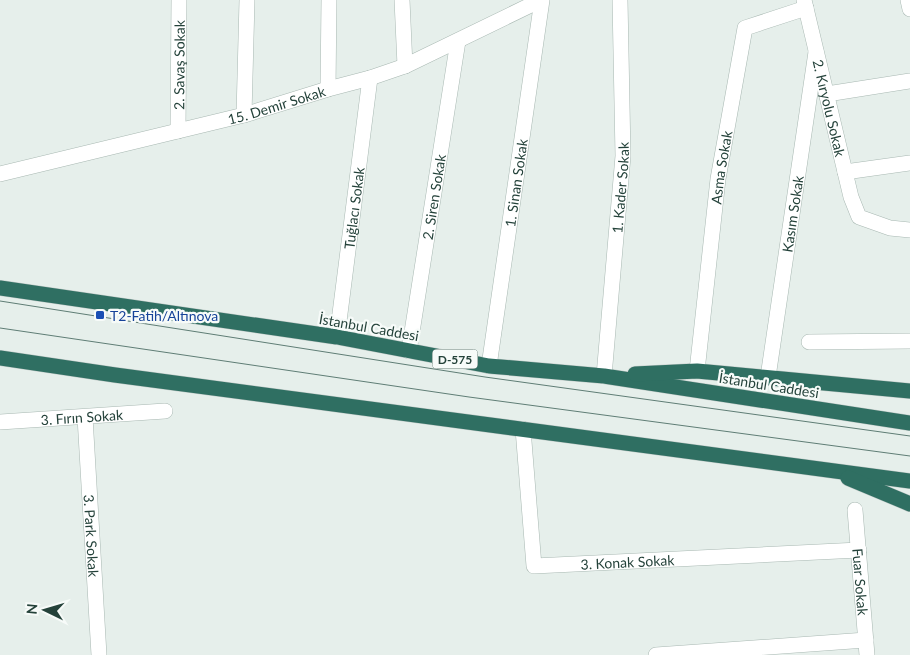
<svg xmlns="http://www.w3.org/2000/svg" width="910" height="655" viewBox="0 0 910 655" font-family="Lato,sans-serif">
	<rect width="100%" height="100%" fill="#e6efeb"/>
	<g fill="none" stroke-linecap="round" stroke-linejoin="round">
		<defs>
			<g id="street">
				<polyline points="402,0 405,66"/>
				<path id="s1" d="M804,0L851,197L859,217L890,228L910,230"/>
				<polyline points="908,0 910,9"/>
				<polyline points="328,89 329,0"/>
				<polyline points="827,94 910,81"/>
				<polyline points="244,115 247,0"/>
				<path id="s2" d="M178,131L179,0"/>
				<polyline points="845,172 910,163"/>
				<path id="s3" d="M0,174L244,115L328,89L370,78L405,66L541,0"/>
				<path id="s4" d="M337,337L370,78"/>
				<polyline points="809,342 910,341"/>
				<path id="s5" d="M409,351L458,41"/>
				<path id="s6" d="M489,366L542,0"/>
				<path id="s7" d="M697,371L718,179L745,28L806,8"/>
				<path id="s8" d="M604,376L623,156L620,0"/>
				<path id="s9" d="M768,377L816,52"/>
				<path id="s10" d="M85,417L99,655"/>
				<path id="s11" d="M0,422L165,411"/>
				<path id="s12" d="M523,429L534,566L859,550"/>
				<path id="s13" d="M855,510L867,655"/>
				<polyline points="656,655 866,640"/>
			</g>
			<g id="highway">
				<polyline points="0,288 337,337 489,366 604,376 910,423"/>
				<polyline points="0,358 115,375 910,481"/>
				<polyline points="635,374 697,371 910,391"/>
				<polyline points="848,478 910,504"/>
			</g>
		</defs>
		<!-- street casing -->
		<use href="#street" stroke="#a8b8b2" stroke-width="16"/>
		<!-- highway casing -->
		<use href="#highway" stroke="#c2cac8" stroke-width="16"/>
		<!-- street -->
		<use href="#street" stroke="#fff" stroke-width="15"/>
		<!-- highway -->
		<use href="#highway" stroke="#2f6f62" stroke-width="15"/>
		<!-- tram -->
		<g stroke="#5f7d75" stroke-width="1">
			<polyline points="0,301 485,377 910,436"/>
			<polyline points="0,328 469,397 910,456"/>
		</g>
	</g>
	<!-- markers -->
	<rect fill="#1a4fb4" stroke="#f7fbf9" stroke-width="2" x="95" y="310" width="10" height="10" rx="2.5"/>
	<g text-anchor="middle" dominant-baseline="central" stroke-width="4.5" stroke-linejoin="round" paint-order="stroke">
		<!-- shield labels -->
		<rect fill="#f7fbf9" stroke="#637a73" stroke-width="1" x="432.5" y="349.5" width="45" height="19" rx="4"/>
		<g font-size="12" font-weight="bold" fill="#24423a">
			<text x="455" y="359">D-575</text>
		</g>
		<!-- street labels -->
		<g font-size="14" fill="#24423a" stroke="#f7fbf9">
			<text stroke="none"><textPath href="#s2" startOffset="66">2. Savaş Sokak</textPath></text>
			<text stroke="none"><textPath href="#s3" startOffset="285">15. Demir Sokak</textPath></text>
			<text stroke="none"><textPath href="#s1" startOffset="111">2. Kıryolu Sokak</textPath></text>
			<text stroke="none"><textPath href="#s7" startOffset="205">Asma Sokak</textPath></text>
			<text stroke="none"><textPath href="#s6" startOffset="185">1. Sinan Sokak</textPath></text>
			<text stroke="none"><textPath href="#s8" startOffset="189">1. Kader Sokak</textPath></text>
			<text stroke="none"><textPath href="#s5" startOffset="156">2. Siren Sokak</textPath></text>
			<text stroke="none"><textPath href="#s4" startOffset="130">Tuğlacı Sokak</textPath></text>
			<text stroke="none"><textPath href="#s9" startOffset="165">Kasım Sokak</textPath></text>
			<text transform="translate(369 327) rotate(10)">İstanbul Caddesi</text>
			<text transform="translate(769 385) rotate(9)">İstanbul Caddesi</text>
			<text stroke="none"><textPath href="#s11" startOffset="82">3. Fırın Sokak</textPath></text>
			<text stroke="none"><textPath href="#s10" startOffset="119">3. Park Sokak</textPath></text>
			<text stroke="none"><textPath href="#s12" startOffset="231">3. Konak Sokak</textPath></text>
			<text stroke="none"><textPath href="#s13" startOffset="72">Fuar Sokak</textPath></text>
		</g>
		<!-- transit labels -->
		<g font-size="14" fill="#164399" stroke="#f7fbf9" text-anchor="start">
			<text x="110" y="315">T2-Fatih/Altınova</text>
		</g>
	</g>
	<!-- north arrow -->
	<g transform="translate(45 610) rotate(275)" stroke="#f7fbf9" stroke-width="4" paint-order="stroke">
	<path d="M0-4L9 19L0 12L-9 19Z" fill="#24423a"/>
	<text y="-8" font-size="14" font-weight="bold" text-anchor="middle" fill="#24423a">N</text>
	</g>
</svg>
